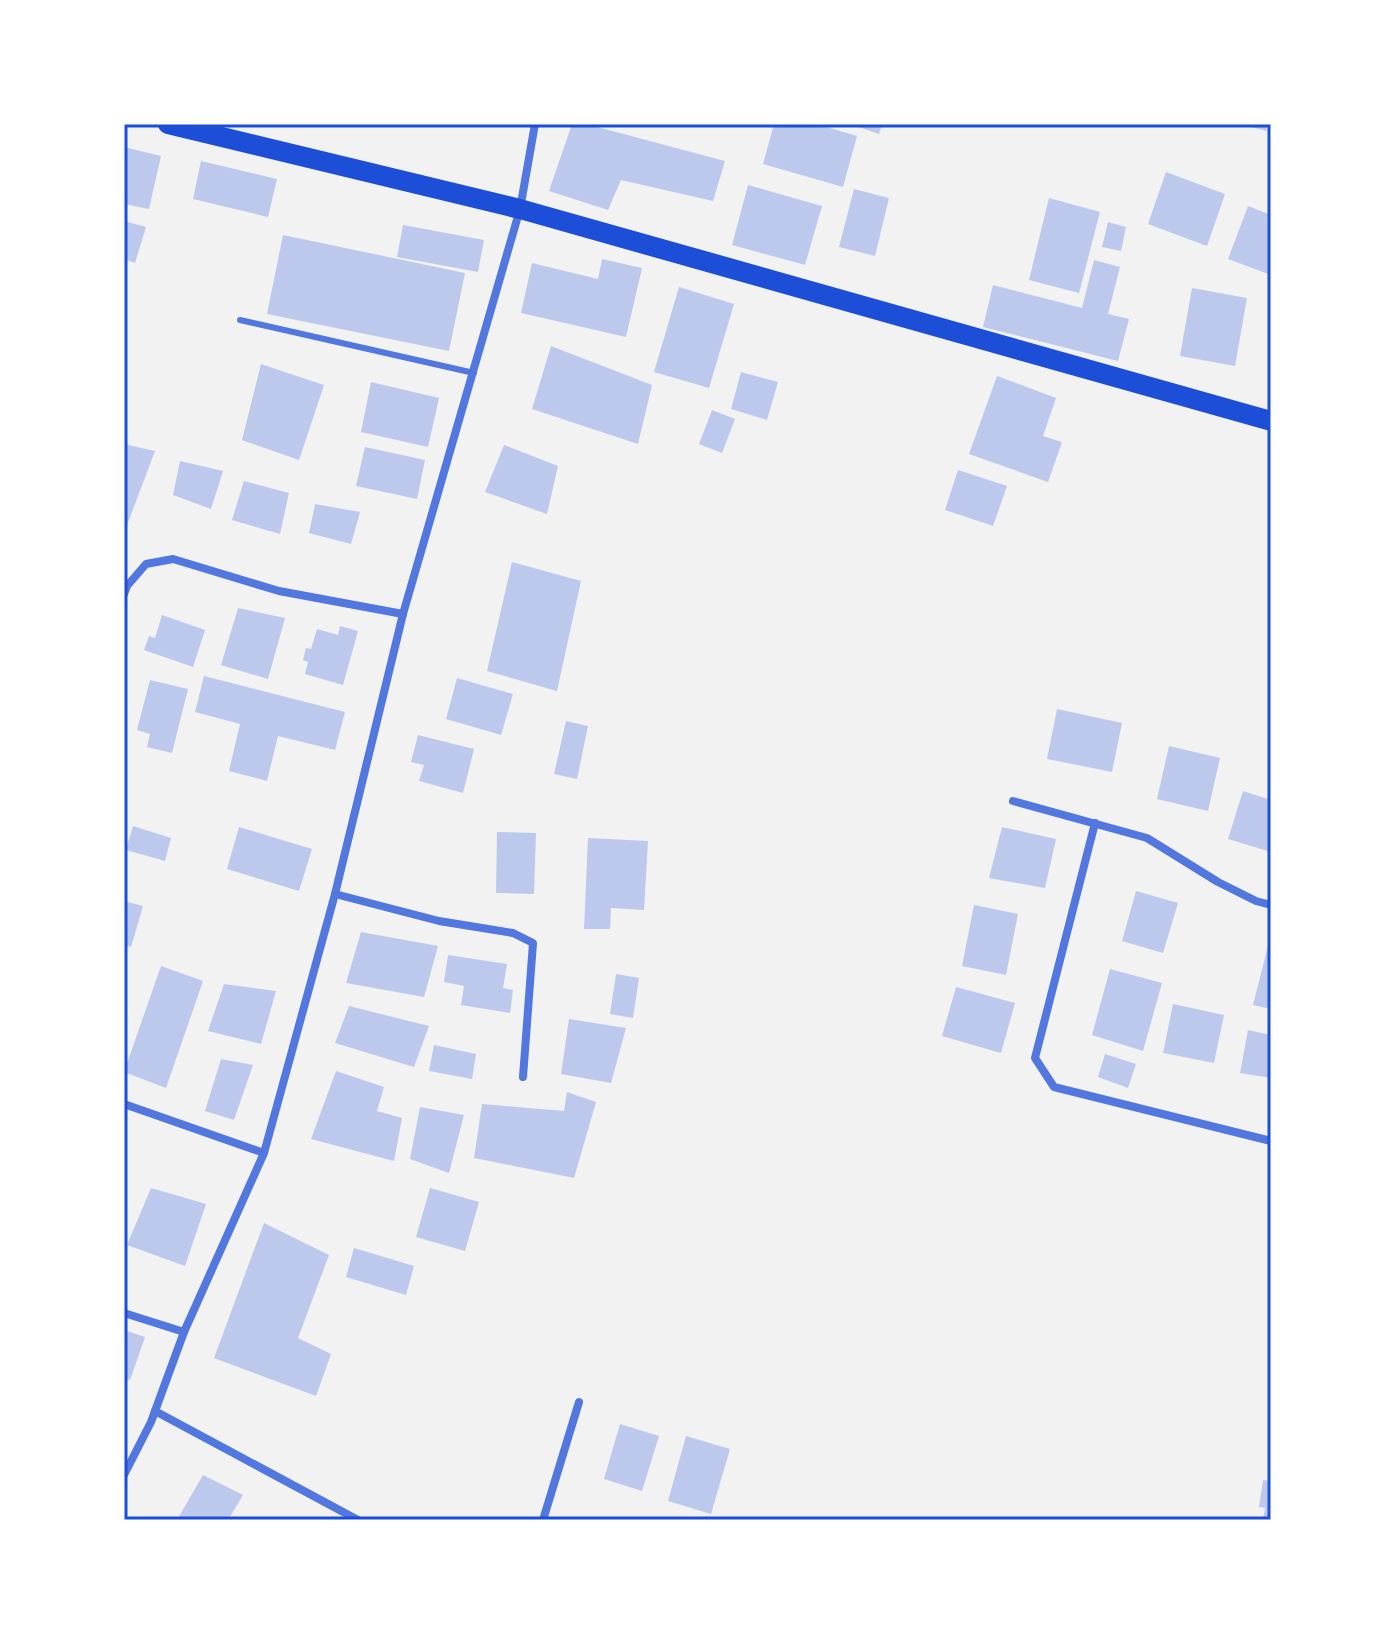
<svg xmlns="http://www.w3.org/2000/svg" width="1395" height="1644" viewBox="0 0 1395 1644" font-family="Literata,serif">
	<rect width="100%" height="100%" fill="#f2f2f2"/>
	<!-- building -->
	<g fill="#bdc9ec">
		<polygon points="572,124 586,124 725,161 713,201 621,180 608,210 549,191"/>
		<polygon points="774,124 816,124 857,136 843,187 763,164"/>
		<polygon points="850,124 882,124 879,134"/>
		<polygon points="1241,124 1268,124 1266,131"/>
		<polygon points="124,147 161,156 149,209 124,204"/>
		<polygon points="201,161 277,179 268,217 193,199"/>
		<polygon points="1166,172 1225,194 1207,246 1148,224"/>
		<polygon points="748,185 822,206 805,265 732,245"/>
		<polygon points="854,189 889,198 875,256 839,247"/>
		<polygon points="1049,198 1100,212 1079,293 1029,280"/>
		<polygon points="1248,206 1271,215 1271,275 1228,259"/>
		<polygon points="124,221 146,227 135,263 124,259"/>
		<polygon points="1108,222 1126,227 1121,251 1102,247"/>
		<polygon points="403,225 484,240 478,272 397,257"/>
		<polygon points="283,235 465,273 449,351 267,314"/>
		<polygon points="602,259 642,268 626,337 521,313 532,263 598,279"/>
		<polygon points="1094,260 1120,267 1108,314 1129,319 1118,361 983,327 993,285 1082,308"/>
		<polygon points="679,287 734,304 709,388 654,372"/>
		<polygon points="1192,288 1247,298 1235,366 1180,356"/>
		<polygon points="551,346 652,385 638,444 532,409"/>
		<polygon points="261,364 324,385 299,460 242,440"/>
		<polygon points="741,372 778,382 767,420 731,409"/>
		<polygon points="997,376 1056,398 1043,436 1062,442 1048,482 969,454"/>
		<polygon points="371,382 439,398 428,447 361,432"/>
		<polygon points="712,410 735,419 722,453 699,444"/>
		<polygon points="124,444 155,451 124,533"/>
		<polygon points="504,445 558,466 547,514 485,492"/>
		<polygon points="365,447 425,460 417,499 356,486"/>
		<polygon points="180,461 223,471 211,509 173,495"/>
		<polygon points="958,470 1007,486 993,526 945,510"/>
		<polygon points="244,481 289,493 280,534 232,520"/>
		<polygon points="315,504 360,512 351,544 309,533"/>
		<polygon points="512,562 581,581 557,691 487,671"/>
		<polygon points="238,608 285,618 268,679 221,665"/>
		<polygon points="162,615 205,630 193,667 144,650 149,636 155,638"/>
		<polygon points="340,626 358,631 343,685 305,674 308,662 303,660 306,648 311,649 317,629 338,635"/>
		<polygon points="204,676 345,712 335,750 278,736 267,781 229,771 240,724 195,712"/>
		<polygon points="457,678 513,694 501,735 446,719"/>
		<polygon points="150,680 188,689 172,753 147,747 150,734 137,730"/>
		<polygon points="1057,709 1122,723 1112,772 1047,759"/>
		<polygon points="566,721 588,726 577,779 554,774"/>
		<polygon points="418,735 474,749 463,793 419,781 424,765 411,762"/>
		<polygon points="1169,746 1220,758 1208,811 1157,799"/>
		<polygon points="1243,791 1271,800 1271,852 1228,839"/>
		<polygon points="133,826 171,838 165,861 126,850"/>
		<polygon points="239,827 312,849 299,891 227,869"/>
		<polygon points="1002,827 1056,839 1045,888 989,878"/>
		<polygon points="497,832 536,833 534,894 496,893"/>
		<polygon points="588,838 648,841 644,910 611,908 610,929 584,929"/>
		<polygon points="1136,891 1178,903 1163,953 1122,941"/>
		<polygon points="124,901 143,906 131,947 124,945"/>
		<polygon points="974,905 1018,914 1006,975 962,966"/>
		<polygon points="361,932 438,946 424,997 346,983"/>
		<polygon points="1268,946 1271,947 1271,1009 1253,1005"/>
		<polygon points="448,955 507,964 503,988 513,990 510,1013 461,1005 464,986 444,982"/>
		<polygon points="161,966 203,981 166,1088 124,1072"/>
		<polygon points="1110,969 1162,983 1143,1051 1092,1035"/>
		<polygon points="616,974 639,978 633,1018 610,1014"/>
		<polygon points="224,984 276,991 261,1044 208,1031"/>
		<polygon points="956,987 1015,1003 1001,1053 942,1036"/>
		<polygon points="1173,1004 1224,1015 1214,1063 1163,1053"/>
		<polygon points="349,1006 429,1026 414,1067 335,1043"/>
		<polygon points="569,1019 626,1028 611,1083 561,1074"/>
		<polygon points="1248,1030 1271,1035 1271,1078 1240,1073"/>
		<polygon points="434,1045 476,1054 472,1079 429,1071"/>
		<polygon points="1105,1054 1136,1064 1128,1088 1098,1077"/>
		<polygon points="221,1059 253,1065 234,1120 205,1111"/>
		<polygon points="336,1071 384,1087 377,1111 402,1118 394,1161 311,1139"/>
		<polygon points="567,1092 596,1102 574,1178 474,1158 482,1104 564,1111"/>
		<polygon points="420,1107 464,1115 449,1173 410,1159"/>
		<polygon points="151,1188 206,1204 185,1266 127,1245"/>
		<polygon points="430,1188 479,1202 465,1251 416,1237"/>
		<polygon points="264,1223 329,1255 298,1338 331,1354 316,1396 214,1358"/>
		<polygon points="354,1248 414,1266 406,1295 346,1277"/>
		<polygon points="124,1330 145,1337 130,1380 124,1378"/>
		<polygon points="620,1424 659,1436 642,1491 604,1479"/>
		<polygon points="686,1436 730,1449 711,1514 668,1501"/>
		<polygon points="203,1475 243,1495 228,1520 177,1520"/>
		<polygon points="1263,1480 1271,1481 1271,1520 1263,1520 1265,1508 1259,1507"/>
	</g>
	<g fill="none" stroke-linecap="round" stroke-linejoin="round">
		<!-- service -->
		<polyline stroke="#5277de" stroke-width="6" points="240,320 474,373"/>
		<!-- minor -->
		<g stroke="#5277de" stroke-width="8">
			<polyline points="124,594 127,586 146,564 173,559 279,591 403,614"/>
			<polyline points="1013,801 1147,838 1218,882 1256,901 1271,905"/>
			<polyline points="1095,823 1035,1058 1054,1087 1271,1141"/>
			<polyline points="335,894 439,921 513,933 533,943 523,1077"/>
			<polyline points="124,1104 264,1153"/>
			<polyline points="124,1313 184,1332"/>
			<polyline points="155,1411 358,1520"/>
			<polyline points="124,1475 151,1422 184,1332 264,1153 335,894 403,614 520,209 535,124"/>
			<polyline points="543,1520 579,1402"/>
		</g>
		<!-- primary -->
		<polyline stroke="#1d4ed8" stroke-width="20" points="168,124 520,209 1271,421"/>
	</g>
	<!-- border -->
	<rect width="1395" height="1644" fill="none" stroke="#ffffff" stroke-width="252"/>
	<rect x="126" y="126" width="1143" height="1392" fill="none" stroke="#1d4ed8" stroke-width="3"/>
</svg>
